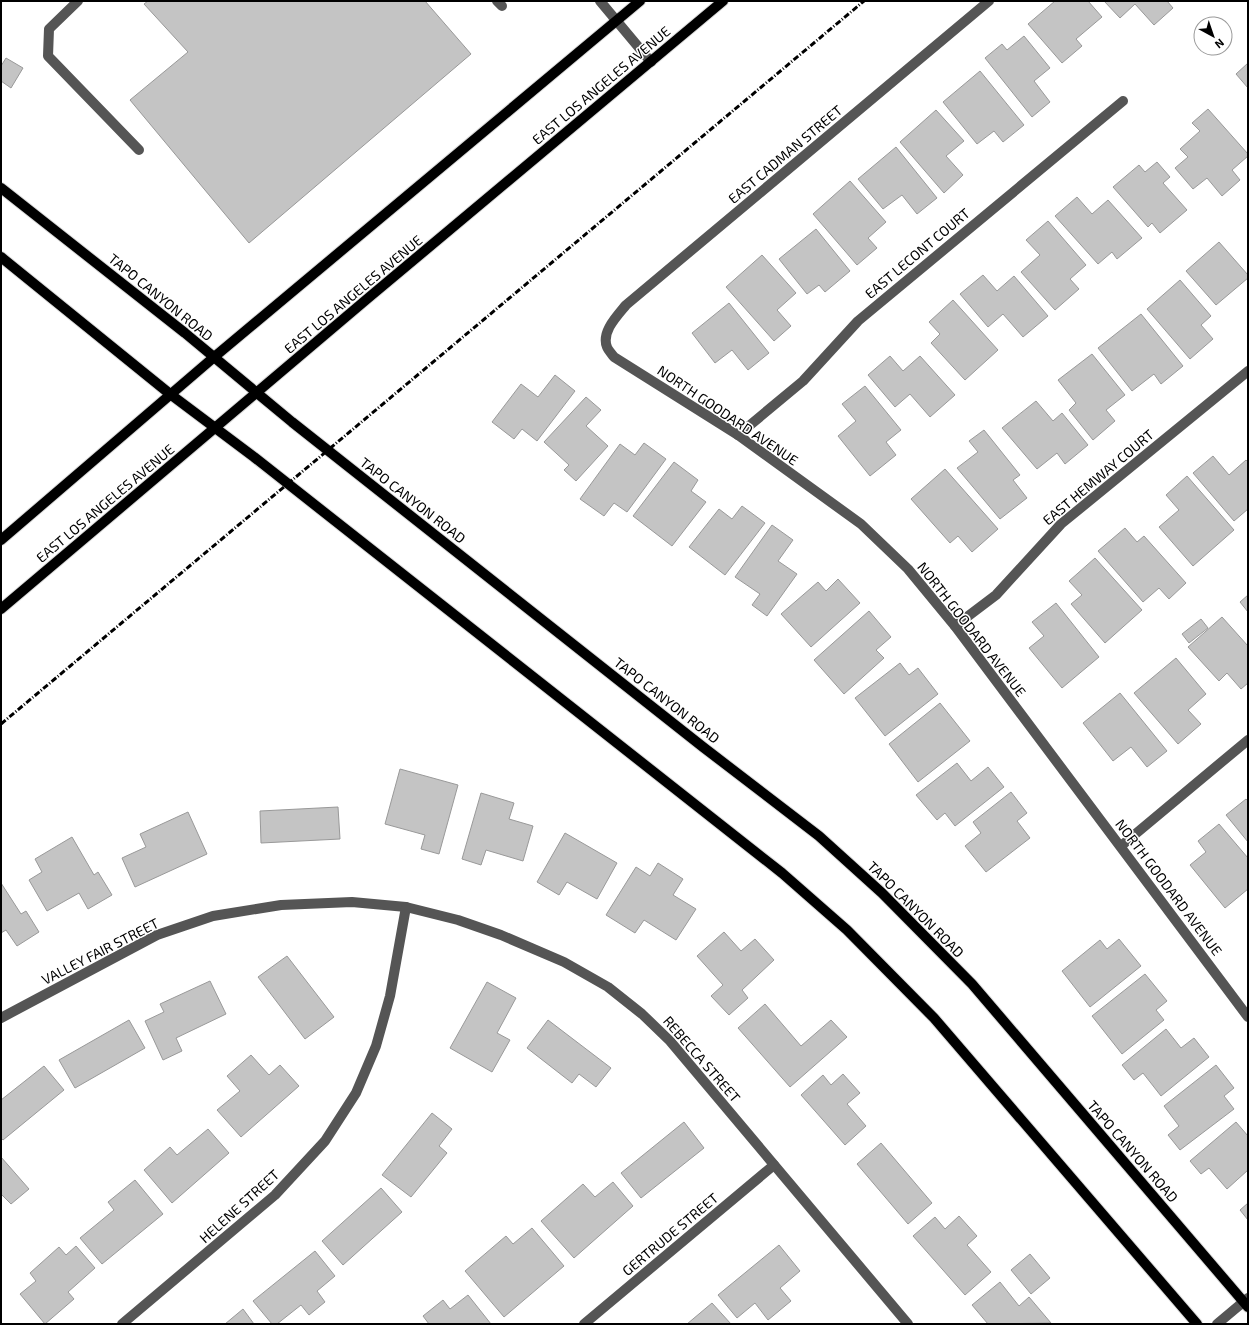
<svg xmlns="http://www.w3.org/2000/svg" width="1249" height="1325" viewBox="0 0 1249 1325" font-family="'Exo 2',sans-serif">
	<rect width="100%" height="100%" fill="#fff"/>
	<!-- building -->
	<g fill="#c4c4c4" stroke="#999">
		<polygon points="148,1 425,1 471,54 249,243 130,100 188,52 144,4"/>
		<polygon points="1055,1 1088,1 1102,17 1076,39 1082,46 1062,63 1028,24"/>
		<polygon points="1104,1 1167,1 1173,8 1154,25 1135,4 1120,18"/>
		<polygon points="1024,36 1050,68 1034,81 1050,102 1032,117 985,58 1002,44 1007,50"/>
		<polygon points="6,58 23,68 11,88 1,81 1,66"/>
		<polygon points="1248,63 1248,88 1236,74"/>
		<polygon points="980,71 1024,125 1003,142 994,131 977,144 943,102"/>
		<polygon points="1208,109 1248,154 1248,156 1232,170 1240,180 1222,196 1207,178 1193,189 1175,168 1188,157 1180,149 1200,131 1192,123"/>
		<polygon points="936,110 964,141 946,156 963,175 944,193 900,142"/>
		<polygon points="896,147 937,198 917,214 902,195 883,209 858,179"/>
		<polygon points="1157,162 1170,177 1163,183 1187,210 1160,233 1152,223 1148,227 1113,187 1139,165 1145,172"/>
		<polygon points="850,181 886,222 868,238 877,248 857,265 813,214"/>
		<polygon points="1077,197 1092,214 1108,200 1142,238 1117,259 1112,252 1098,264 1055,216"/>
		<polygon points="1048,221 1086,265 1070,279 1079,289 1055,310 1021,272 1040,255 1026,240"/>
		<polygon points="816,229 850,271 825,292 819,285 807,294 779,259"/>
		<polygon points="1219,242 1248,275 1248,278 1216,305 1186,271"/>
		<polygon points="762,255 796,293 777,310 791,326 774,341 726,287"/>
		<polygon points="983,275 997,291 1014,276 1048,316 1023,337 1003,314 988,327 960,294"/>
		<polygon points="1180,280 1211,316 1201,325 1213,339 1190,359 1147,309"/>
		<polygon points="953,300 998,350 965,380 931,343 940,334 929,322"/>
		<polygon points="729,303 769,353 748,370 732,350 715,363 692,333"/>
		<polygon points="1141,314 1183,366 1161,384 1154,374 1132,391 1098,348"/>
		<polygon points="1092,354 1125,395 1106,410 1115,421 1093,440 1069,410 1076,403 1058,380"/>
		<polygon points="890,356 903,371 920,356 955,395 930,417 910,394 895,407 868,375"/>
		<polygon points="555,375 575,391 537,441 522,429 514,439 492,422 521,384 538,397"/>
		<polygon points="865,386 901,430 886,442 896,455 870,476 838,436 856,421 842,404"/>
		<polygon points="586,397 601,410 586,426 608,446 576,481 564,470 569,465 544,442"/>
		<polygon points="1036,401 1053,421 1062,413 1088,445 1065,464 1057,453 1037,469 1002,428"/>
		<polygon points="984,430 1020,475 1013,480 1027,498 1000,519 957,468 978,452 969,441"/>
		<polygon points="644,443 666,459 627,512 614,503 604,516 580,499 620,444 635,455"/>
		<polygon points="1213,456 1229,475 1246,460 1248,462 1248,509 1234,521 1193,473"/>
		<polygon points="674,462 698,480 691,491 706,502 672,546 633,516"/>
		<polygon points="945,469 998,529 972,552 958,536 950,543 911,499"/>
		<polygon points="1187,476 1234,530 1193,566 1159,527 1179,510 1166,495"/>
		<polygon points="742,506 765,523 725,575 689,547 719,509 732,519"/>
		<polygon points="772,525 793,540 778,561 797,574 767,616 752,605 760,594 735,577"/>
		<polygon points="1125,528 1137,542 1144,536 1186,583 1169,599 1159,588 1143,602 1098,551"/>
		<polygon points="1095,558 1142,610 1105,643 1071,604 1082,595 1069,581"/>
		<polygon points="838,579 860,603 811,647 781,614 818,582 826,591"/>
		<polygon points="1248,595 1248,612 1240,602"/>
		<polygon points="1056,603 1099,657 1062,688 1029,648 1044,636 1032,622"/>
		<polygon points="869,611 891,637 876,650 884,658 844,694 814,660"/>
		<polygon points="1222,617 1248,646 1248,683 1241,689 1227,673 1219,681 1188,647"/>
		<polygon points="1201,619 1208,628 1189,643 1182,634"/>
		<polygon points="1176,658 1206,694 1188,710 1201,724 1178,744 1134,693"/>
		<polygon points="900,663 909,675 918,668 938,694 885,736 855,698"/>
		<polygon points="1120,693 1167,751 1147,767 1131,747 1113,761 1083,723"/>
		<polygon points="940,703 970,741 918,782 889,744"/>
		<polygon points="957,763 971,781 988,767 1004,787 955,826 945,813 937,820 916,795"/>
		<polygon points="400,769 458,785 439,854 421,849 425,835 385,824"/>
		<polygon points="1011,792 1027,813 1017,821 1030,838 986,872 965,846 981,833 973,822"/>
		<polygon points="481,793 514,803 509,819 533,826 523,861 486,850 481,865 462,859"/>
		<polygon points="1246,799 1248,801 1248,842 1226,815"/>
		<polygon points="338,807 340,839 261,843 260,811"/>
		<polygon points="188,812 207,854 135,887 122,858 146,847 140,834"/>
		<polygon points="1219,824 1248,858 1248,889 1225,908 1190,865 1206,852 1198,841"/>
		<polygon points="565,833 617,863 597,899 567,882 559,895 537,882"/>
		<polygon points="72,837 94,875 98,872 112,895 88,909 79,893 47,911 29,880 42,872 35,859"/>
		<polygon points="658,863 683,879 673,895 696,909 676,940 644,920 635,933 606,915 636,867 650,876"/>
		<polygon points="1,883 21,914 26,911 39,932 17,946 6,930 1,933"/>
		<polygon points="724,932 741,951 755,939 774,960 742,990 748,998 729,1015 711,996 723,985 697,956"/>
		<polygon points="1119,939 1141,966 1090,1007 1062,971 1100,940 1107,949"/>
		<polygon points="287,956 334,1017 305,1039 258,977"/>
		<polygon points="1145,974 1167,1001 1156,1010 1164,1020 1122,1054 1092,1016"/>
		<polygon points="210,981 226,1014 176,1038 182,1051 163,1060 145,1021 164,1012 160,1004"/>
		<polygon points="487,982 516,998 497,1033 510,1040 492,1072 450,1048"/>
		<polygon points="765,1004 801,1046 831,1020 847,1037 790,1087 738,1028"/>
		<polygon points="129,1020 145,1048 75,1088 59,1060"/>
		<polygon points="548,1020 611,1068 596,1087 579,1074 572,1083 527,1048"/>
		<polygon points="1166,1029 1181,1048 1194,1038 1209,1057 1161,1096 1143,1073 1134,1080 1122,1065"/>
		<polygon points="251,1055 269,1075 280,1065 299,1086 241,1137 217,1110 240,1091 227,1076"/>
		<polygon points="1216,1065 1234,1088 1224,1096 1234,1109 1180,1150 1168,1135 1179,1126 1164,1106"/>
		<polygon points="44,1066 64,1090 3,1140 1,1138 1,1100"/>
		<polygon points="843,1074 860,1093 847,1104 866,1126 845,1145 801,1095 823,1075 831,1085"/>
		<polygon points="432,1113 452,1129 439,1146 447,1153 411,1197 382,1175"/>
		<polygon points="684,1122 704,1148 641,1198 621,1173"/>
		<polygon points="1236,1122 1248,1136 1248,1170 1227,1189 1209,1168 1201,1174 1190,1161"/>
		<polygon points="208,1129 229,1153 172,1203 144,1170 170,1147 177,1155"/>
		<polygon points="881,1143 932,1203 908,1224 857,1164"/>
		<polygon points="1,1157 29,1189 11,1204 1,1194"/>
		<polygon points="135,1180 163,1214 102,1264 80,1238 114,1210 108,1202"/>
		<polygon points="613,1182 633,1206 574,1258 541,1221 583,1184 595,1197"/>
		<polygon points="381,1188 402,1212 343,1265 322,1241"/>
		<polygon points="1248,1203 1248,1220 1240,1210"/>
		<polygon points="959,1216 977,1236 967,1245 991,1272 965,1295 913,1236 935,1217 945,1229"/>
		<polygon points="532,1228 564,1266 504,1317 465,1271 506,1236 513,1244"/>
		<polygon points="779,1245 800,1271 780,1288 791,1301 768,1320 755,1303 737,1318 718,1295"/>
		<polygon points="76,1246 95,1268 68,1292 74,1299 45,1324 20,1294 36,1281 30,1273 59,1247 66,1255"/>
		<polygon points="315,1251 335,1276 317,1291 325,1302 309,1315 301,1305 277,1324 272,1324 253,1301"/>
		<polygon points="1030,1254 1050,1278 1031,1294 1011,1270"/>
		<polygon points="1000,1282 1019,1306 1029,1297 1051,1323 988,1324 972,1305"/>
		<polygon points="468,1295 491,1324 429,1324 423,1316 443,1300 450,1309"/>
		<polygon points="712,1303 731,1324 687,1324"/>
		<polygon points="243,1309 254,1324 225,1324"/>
	</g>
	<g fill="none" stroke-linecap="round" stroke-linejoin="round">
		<defs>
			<g id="major">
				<polyline points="1,188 185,333 292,422 703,747 819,836 882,893 972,984 1248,1307"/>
				<polyline points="1,257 170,394 254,457 782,873 847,930 934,1018 1197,1324"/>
				<polyline points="1,540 213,358 640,1"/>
				<polyline points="1,609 367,299 723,1"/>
			</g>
		</defs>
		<!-- major casing -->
		<use href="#major" stroke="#dbdbdb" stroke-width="12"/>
		<!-- minor -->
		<g stroke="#555" stroke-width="10">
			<polyline points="78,1 49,29 48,56 139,150"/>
			<polyline points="497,1 502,6"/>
			<polyline points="600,1 651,62"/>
			<path d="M989,1L626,305C617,316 601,332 607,347C608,350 612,354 614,357L738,435L861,524L908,569L955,626L1248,1017"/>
			<polyline points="738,435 803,381 858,321 1123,101"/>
			<polyline points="955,626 996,595 1061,524 1248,371"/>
			<polyline points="1121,846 1248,740"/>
			<polyline points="1,1018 157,935 213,916 281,905 352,902 406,907 458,920 501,935 564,962 608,987 642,1014 670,1041 908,1324"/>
			<polyline points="122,1324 275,1195 325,1141 356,1093 376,1046 390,996 406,907"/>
			<polyline points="584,1324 774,1165"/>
			<polyline points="1217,1324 1248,1298"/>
		</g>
		<!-- major -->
		<use href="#major" stroke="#000" stroke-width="10"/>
		<!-- rail -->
		<polyline stroke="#000" stroke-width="3" stroke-dasharray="6 2 1 2" stroke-linecap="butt" points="1,724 864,1"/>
	</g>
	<g text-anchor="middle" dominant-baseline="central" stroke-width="3" stroke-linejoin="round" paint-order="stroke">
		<!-- street labels -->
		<g font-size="14" fill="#000" stroke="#fff">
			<text transform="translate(601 85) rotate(-40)">EAST LOS ANGELES AVENUE</text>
			<text transform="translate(785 154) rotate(-40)">EAST CADMAN STREET</text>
			<text transform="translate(917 253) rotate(-40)">EAST LECONT COURT</text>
			<text transform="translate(353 294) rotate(-40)">EAST LOS ANGELES AVENUE</text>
			<text transform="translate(161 297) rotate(39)">TAPO CANYON ROAD</text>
			<text transform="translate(728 415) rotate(34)">NORTH GOODARD AVENUE</text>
			<text transform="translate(1098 477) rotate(-40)">EAST HEMWAY COURT</text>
			<text transform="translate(413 500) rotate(38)">TAPO CANYON ROAD</text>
			<text transform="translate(105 503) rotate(-40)">EAST LOS ANGELES AVENUE</text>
			<text transform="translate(972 629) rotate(52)">NORTH GOODARD AVENUE</text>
			<text transform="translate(667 700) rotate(38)">TAPO CANYON ROAD</text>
			<text transform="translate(1169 887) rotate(53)">NORTH GOODARD AVENUE</text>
			<text transform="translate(916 909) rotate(45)">TAPO CANYON ROAD</text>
			<text transform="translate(100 951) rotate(-27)">VALLEY FAIR STREET</text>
			<text transform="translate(702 1059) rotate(49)">REBECCA STREET</text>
			<text transform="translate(1133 1151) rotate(49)">TAPO CANYON ROAD</text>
			<text transform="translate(239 1206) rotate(-42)">HELENE STREET</text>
			<text transform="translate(670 1234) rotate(-40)">GERTRUDE STREET</text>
		</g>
	</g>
	<!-- border -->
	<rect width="1249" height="1325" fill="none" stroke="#000000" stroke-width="4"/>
	<!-- north arrow -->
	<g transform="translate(1213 36) rotate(140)"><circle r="19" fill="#ffffff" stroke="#999999"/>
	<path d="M0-3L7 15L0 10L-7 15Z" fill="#000000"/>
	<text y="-6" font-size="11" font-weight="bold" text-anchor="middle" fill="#000000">N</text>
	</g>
</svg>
